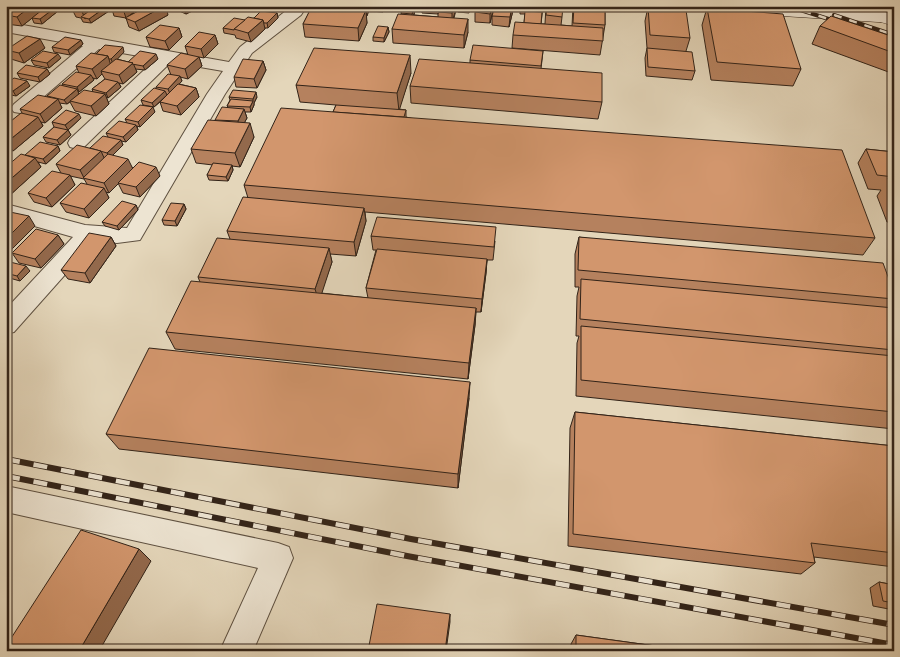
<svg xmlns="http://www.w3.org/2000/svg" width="900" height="657" viewBox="0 0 900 657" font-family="'EB Garamond',serif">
	<rect width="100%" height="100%" fill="#e4d6ba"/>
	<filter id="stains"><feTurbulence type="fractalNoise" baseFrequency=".004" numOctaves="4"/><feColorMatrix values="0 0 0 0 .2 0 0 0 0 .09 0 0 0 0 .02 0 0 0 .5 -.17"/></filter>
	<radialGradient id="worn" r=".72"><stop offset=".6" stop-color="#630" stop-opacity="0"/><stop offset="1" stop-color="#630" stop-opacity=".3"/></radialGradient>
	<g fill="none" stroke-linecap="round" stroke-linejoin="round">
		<defs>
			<g id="minor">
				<polygon points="292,6 307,6 301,15 252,53 225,94 140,240 117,243 95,241 14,332 6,334 6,309 73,237 6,218 6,204 85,225 127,228 207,94 223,71 171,62 84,147 77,149 70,147 68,143 70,139 156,59 99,49 26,112 20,113 14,112 11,108 14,104 83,46 6,32 6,22 229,62 240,47"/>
				<polygon points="6,486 278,543 289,547 293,558 253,651 220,651 258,568 6,512"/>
			</g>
			<polygon id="tertiary" points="839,6 865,6 894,15 894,26 841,10"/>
			<polygon id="secondary" points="694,6 789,6 894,13 894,23 702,11 696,10"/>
		</defs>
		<!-- minor casing -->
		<use href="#minor" stroke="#5e5040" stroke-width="2"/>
		<!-- tertiary casing -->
		<use href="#tertiary" stroke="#5e5040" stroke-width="1"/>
		<!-- secondary casing -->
		<use href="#secondary" stroke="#322318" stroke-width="1"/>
		<!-- minor -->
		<use href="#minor" fill="#ede4d2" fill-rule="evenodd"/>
		<!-- tertiary -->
		<use href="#tertiary" fill="#ede4d2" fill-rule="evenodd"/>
		<!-- secondary -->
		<use href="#secondary" fill="#ede4d2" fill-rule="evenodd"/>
		<defs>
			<g id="rail-far1">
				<polyline points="788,6 841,23"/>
				<polyline points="834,15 894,35"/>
			</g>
			<g id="rail">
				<polyline points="6,459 411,539 894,625"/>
				<polyline points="6,476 407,556 894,645"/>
			</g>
		</defs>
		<!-- rail-far1 casing -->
		<use href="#rail-far1" stroke="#322318" stroke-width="4"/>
		<!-- rail casing -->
		<use href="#rail" stroke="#322318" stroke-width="6"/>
		<!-- rail-far1 -->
		<use href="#rail-far1" stroke="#ede4d2" stroke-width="2.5" stroke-dasharray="8" stroke-linecap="butt"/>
		<!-- rail -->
		<use href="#rail" stroke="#ede4d2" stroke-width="4.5" stroke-dasharray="14" stroke-linecap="butt"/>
	</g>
	<!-- wall -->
	<g fill="#b5815e" stroke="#322318" fill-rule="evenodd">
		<polygon points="6,6 44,6 45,8 58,11 42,24 34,23 32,18 22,26 6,24"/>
		<polygon points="68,6 142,6 128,17 168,15 139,31 129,27 126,18 114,16 112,9 91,23 83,22 81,18 76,17 72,9 69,8"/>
		<polygon points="169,6 200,6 200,7 186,14 177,10 176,8"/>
		<polygon points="253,6 277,6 272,12 254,10"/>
		<polygon points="309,6 328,6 328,7 330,7 330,6 385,6 383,12 370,11 370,8 366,16 367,23 359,41 305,37 303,24 311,9 309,9"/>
		<polygon points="403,6 418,6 417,9 415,9 414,15 438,17 438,13 438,14 422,13 422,8 457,6 454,18 468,32 464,48 393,43 392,29 401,14"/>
		<polygon points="458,6 471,6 469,13 458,12"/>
		<polygon points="494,6 490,23 475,22 475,12"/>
		<polygon points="514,6 509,27 492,25 492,16"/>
		<polygon points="520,6 543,6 541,24 545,24 546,6 562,17 561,25 572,26 573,6 605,6 605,25 600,55 512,48 513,35 524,23 525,14 520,14"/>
		<polygon points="869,6 890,6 888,11 871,10"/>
		<polygon points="648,7 690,38 686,51 695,71 692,80 646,76 645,58 647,48 645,21"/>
		<polygon points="707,8 801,69 793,86 711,80 702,25"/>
		<polygon points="277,13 278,18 268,28 265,28 265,29 251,42 236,38 235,35 224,33 223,28 254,18"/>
		<polygon points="820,26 894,37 894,74 812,44"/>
		<polygon points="388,27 389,32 384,42 373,41 373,37"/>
		<polygon points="179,28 182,37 169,50 150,47 146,37"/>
		<polygon points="215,35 218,44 204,58 199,57 202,66 188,79 180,77 182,81 179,84 196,88 199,97 181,115 163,111 160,102 154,107 143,105 141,100 156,89 156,87 171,75 167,65 188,55 185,46"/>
		<polygon points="81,40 83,44 70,55 54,52 52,47"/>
		<polygon points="45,48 24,63 11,59 6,51 6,49"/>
		<polygon points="543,51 541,69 602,102 598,119 411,103 410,86 470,63 470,60"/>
		<path d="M124,52L117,59L128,62L158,59L145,70L135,69L137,72L123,84L119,83L121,87L108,98L106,97L109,104L96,116L75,111L70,102L67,104L59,103L62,108L45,123L41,122L43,126L13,151L6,150V125L22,113L20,109L47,97V96L63,86L62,84L79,73L76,66L96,54ZM102,74L105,79L92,89L93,92L79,94L78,92H79L94,80L93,78L97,79Z"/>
		<polygon points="61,58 49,68 34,65 31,60"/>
		<polygon points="263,61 266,70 257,88 236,87 234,77"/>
		<polygon points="47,69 50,74 40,82 20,78 17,73"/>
		<polygon points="411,73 399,109 406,110 406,117 875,238 863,255 365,212 366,221 356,256 330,254 332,262 321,293 368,298 366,288 376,250 373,250 371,236 495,241 493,260 487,260 486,273 481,312 476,312 475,325 468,379 175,349 166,332 200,282 198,277 230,239 227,231 248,198 244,185 333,112 336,105 300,102 296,85"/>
		<polygon points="6,84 30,86 16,96 6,94"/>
		<polygon points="229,97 257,97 254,103 254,105 251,112 245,112 247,118 244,123 254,137 240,167 232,166 233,170 228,181 209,180 207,175 213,165 196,163 191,149 215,121 215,120 228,107 227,106 230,100"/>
		<polygon points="155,112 140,127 137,126 138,130 126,142 121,141 123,145 112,155 133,168 160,176 140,197 123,193 118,183 109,193 106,192 109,198 89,218 66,212 60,203 87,184 84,179 70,176 75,185 52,207 34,202 28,193 61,173 56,164 90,148 108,137 106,133 127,123 125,119"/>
		<polygon points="81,118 68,130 71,135 60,145 46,142 43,137 54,127 52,122"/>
		<polygon points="58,146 60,151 46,164 38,162 41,167 9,196 6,195 6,167 26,155"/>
		<polygon points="866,149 894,152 894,222 887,222 877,196 881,190 868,189 858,163"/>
		<polygon points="184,204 186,209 177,226 164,225 162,220"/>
		<polygon points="136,205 138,210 119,230 105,226 102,222"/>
		<polygon points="58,235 64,244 41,268 19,263 12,253"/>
		<polygon points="111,237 116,246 90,283 68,279 61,270"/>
		<polygon points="579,237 894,293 894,301 889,307 894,308 894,429 576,396 577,343 579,336 576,336 577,296 579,287 575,287 575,254"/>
		<polygon points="6,261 30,271 20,281 6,277"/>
		<polygon points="469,398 458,488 119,449 106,434"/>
		<polygon points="575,412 894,446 894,567 814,557 815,563 801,574 568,546 570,428"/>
		<polygon points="879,582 894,585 894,610 873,606 870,588"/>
		<polygon points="576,635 692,651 571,651 571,644"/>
	</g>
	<!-- shaded-wall -->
	<g fill="#93694c" stroke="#322318">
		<polygon points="9,6 25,6 6,15 6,8"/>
		<polygon points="31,6 44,6 45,8 22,26 17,17"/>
		<polygon points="78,6 101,6 85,19 81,9"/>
		<polygon points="107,6 114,6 111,7 112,9 91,23 89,19"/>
		<polygon points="127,6 142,6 126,18 123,9"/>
		<polygon points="164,6 166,6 168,15 139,31 135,22"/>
		<polygon points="191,6 200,7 186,14 184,10"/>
		<polygon points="271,6 277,6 272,12"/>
		<polygon points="366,6 370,6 370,8 367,16"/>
		<polygon points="415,6 415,11 412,19 412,14"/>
		<polygon points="454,6 457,6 452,22 452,13"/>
		<polygon points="493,6 494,6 490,23 490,14"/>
		<polygon points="512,6 514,6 509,27 510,17"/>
		<polygon points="56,7 58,11 42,24 40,19"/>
		<polygon points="366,10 367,23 359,41 358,28"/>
		<polygon points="277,13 278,18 268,28 267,23"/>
		<polygon points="468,19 468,32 464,48 464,35"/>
		<polygon points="263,20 265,29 251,42 248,33"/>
		<polygon points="388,27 389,32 384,42 384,38"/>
		<polygon points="179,28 182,37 169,50 165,41"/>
		<polygon points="215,35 218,44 204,58 201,49"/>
		<polygon points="40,39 45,48 24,63 19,53"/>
		<polygon points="81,40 83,44 70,55 68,50"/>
		<polygon points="123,47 124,52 113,64 111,59"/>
		<polygon points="58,54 61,58 49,68 47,63"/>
		<polygon points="156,54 158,59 145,70 143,66"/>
		<polygon points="410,55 411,73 399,111 397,93"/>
		<polygon points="108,56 111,66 101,71 102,74 97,79 92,69"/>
		<polygon points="199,57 202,66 188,79 185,69"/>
		<polygon points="263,61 266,70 257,88 254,79"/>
		<polygon points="133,63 137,72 123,84 119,75"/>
		<polygon points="8,68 11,73 6,76 6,69"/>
		<polygon points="47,69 50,74 40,82 38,77"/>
		<polygon points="91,75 94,80 79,92 77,87"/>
		<polygon points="180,76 182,81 170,94 168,89"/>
		<polygon points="27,81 30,86 16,96 13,91"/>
		<polygon points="118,82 121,87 108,98 106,93"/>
		<polygon points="196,88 199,97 181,115 177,106"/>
		<polygon points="77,89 79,94 67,104 64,100"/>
		<polygon points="165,91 167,95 154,107 152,103"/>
		<polygon points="256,92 257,97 254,103 254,105 251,112 250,107 253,101 253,99"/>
		<polygon points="6,94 7,94 10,99 6,101"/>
		<polygon points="105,94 109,104 96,116 91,106"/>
		<polygon points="58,99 62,108 45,123 40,114"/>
		<polygon points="153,107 155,112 140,127 138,122"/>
		<polygon points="244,109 247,118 240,131 238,121"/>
		<polygon points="79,114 81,118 68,130 65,125"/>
		<polygon points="38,117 43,126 13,151 7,142"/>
		<polygon points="250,123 254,137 240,167 235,153"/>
		<polygon points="136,125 138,130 126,142 123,137"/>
		<polygon points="68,130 71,135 60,145 57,140"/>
		<polygon points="121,140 123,145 110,158 107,153"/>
		<polygon points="58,146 60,151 46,164 43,159"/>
		<polygon points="101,151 105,160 84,178 80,170"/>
		<polygon points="35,158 41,167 9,196 6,191 6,183"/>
		<polygon points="128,159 133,169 109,193 104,183"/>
		<polygon points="232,165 233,170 228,181 226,177"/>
		<polygon points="156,167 160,176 140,197 136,187"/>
		<polygon points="70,175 75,185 52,207 46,198"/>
		<polygon points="104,188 109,198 89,218 84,209"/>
		<polygon points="184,204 186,209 177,226 175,221"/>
		<polygon points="136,205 138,210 119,230 117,226"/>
		<polygon points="364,208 366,221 356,256 354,242"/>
		<polygon points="29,216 35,226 6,255 6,239"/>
		<polygon points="58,235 64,244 41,268 35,259"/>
		<polygon points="111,237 116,246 90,283 85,273"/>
		<polygon points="329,248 332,262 319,302 315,289"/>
		<polygon points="487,259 486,273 481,312 482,299"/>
		<polygon points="26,266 30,271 20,281 17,276"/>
		<polygon points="476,308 475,325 468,379 469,363"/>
		<polygon points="470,382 469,398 458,488 458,474"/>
		<polygon points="139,549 151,561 99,651 79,651"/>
		<polygon points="450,614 450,622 446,651 445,651"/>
	</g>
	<!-- building -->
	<g fill="#d2966d" stroke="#322318">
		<polygon points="13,6 31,6 17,17 6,15 6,11"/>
		<polygon points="47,6 56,7 40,19 32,18"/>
		<polygon points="74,6 85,6 81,9 72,8"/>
		<polygon points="96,6 107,6 89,19 81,17"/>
		<polygon points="111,6 127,6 123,9"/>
		<polygon points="148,6 164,6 135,22 125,18"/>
		<polygon points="177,6 191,6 184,10"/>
		<polygon points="312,6 319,6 366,10 358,28 303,24"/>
		<polygon points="330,6 339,6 338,8 330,7"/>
		<polygon points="403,6 415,6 412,14 401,13"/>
		<polygon points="422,6 439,6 438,10 422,8"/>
		<polygon points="440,6 454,6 452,13 438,12"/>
		<polygon points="458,6 470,6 469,8 458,7"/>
		<polygon points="477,6 493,6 490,14 475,12"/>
		<polygon points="495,6 512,6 510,17 492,16"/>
		<polygon points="547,6 563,6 562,17 546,15"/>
		<polygon points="574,6 605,6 605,25 573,23"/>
		<polygon points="648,7 686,10 690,38 650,35"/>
		<polygon points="707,8 783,14 801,69 717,62"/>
		<polygon points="261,11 277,13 267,23 264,23 263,20 254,18"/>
		<polygon points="525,11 542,12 541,24 524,23"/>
		<polygon points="398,14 468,19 464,35 392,29"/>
		<polygon points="831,16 894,37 894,53 820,26"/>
		<polygon points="248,17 263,20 248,33 234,29"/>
		<polygon points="234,18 245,20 234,29 234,30 223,28"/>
		<polygon points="515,22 603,28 603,41 513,35"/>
		<polygon points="160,25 179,28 165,41 146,37"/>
		<polygon points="378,26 388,27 384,38 373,37"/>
		<polygon points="199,32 215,35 201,49 185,46"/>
		<polygon points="27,36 40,39 19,53 6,50"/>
		<polygon points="65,37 81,40 68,50 52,47"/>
		<polygon points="105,45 123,47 111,59 109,59 108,56 96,54"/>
		<polygon points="473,45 543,51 541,66 470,60"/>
		<polygon points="314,48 410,55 397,93 296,85"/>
		<polygon points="647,48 692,52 695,71 648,67"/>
		<polygon points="43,51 58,54 47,63 31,60"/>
		<polygon points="140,51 156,54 143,66 132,64 133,63 128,62"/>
		<polygon points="91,53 108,56 92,69 76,66"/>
		<polygon points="181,53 199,57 185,69 167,65"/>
		<polygon points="116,59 133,63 119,75 101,71"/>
		<polygon points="243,59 263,61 254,79 234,77"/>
		<polygon points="419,59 602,73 602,102 410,86"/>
		<polygon points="26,65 47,69 38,77 17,73"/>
		<polygon points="76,72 91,75 77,87 62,84"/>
		<polygon points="168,74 180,76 168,89 156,87"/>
		<polygon points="14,78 27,81 13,91 6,90 6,84"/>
		<polygon points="105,79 118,82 106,93 92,89"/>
		<polygon points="178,84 196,88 177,106 160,102"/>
		<polygon points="60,85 77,89 64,100 47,96"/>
		<polygon points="154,88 165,91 152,103 141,100"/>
		<polygon points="84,90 105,94 91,106 70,101"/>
		<polygon points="233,90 256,92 253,99 229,97"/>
		<polygon points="38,95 58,99 40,114 20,109"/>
		<polygon points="231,99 253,101 250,107 227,106"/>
		<polygon points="140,105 153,107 138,122 125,119"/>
		<polygon points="336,105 406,110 404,117 333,112"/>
		<polygon points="222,107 244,109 238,121 215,120"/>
		<polygon points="281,108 842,150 875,238 244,185"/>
		<polygon points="66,110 79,114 65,125 52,122"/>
		<polygon points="21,113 38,117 7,142 6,142 6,125"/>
		<polygon points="208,120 250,123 235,153 191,149"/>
		<polygon points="119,121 136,125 123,137 106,133"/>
		<polygon points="54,127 68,130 57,140 43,137"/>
		<polygon points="103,136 121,140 107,153 90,148"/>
		<polygon points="40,142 58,146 43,159 25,155"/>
		<polygon points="77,145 101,151 80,170 56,164"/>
		<polygon points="866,149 894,152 894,177 877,175"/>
		<polygon points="21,154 35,158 6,183 6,167"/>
		<polygon points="108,154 128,159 104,183 83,178"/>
		<polygon points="139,162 156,167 136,187 118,183"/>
		<polygon points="213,163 232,165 226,177 207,175"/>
		<polygon points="52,171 70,175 46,198 28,193"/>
		<polygon points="888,178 894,179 894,191"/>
		<polygon points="81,183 104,188 84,209 60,203"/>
		<polygon points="243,197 364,208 354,242 227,231"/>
		<polygon points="122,201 136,205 117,226 102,222"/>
		<polygon points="171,203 184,204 175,221 162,220"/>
		<polygon points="10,212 29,216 6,239 6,215"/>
		<polygon points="377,217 496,227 494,247 371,236"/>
		<polygon points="36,229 58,235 35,259 12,253"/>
		<polygon points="89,233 111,237 85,273 61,270"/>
		<polygon points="579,237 883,263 894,293 894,299 578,270"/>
		<polygon points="217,238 329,248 315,289 198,277"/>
		<polygon points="377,249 487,259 482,299 366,288"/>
		<polygon points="6,261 26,266 17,276 6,273"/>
		<polygon points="581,279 894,308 894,350 580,319"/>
		<polygon points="191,281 476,308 469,363 166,332"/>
		<polygon points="581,326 894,356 894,412 581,380"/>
		<polygon points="149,348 470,382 458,474 106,434"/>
		<polygon points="575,412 894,446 894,553 811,543 815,563 573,534"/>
		<polygon points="81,530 139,549 79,651 6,651 6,646"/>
		<polygon points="879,582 894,585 894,603 883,601"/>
		<polygon points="377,604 450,614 445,651 368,651"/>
		<polygon points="576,635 692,651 576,651"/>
	</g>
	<!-- margin -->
	<rect width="900" height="657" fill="none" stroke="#e4d6ba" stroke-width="25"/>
	<rect x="8" y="8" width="885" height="642" fill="none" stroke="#322318" stroke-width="2.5"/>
	<rect x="12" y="12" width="875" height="632" fill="none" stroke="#322318"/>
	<rect width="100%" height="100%" filter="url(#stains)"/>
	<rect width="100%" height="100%" fill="url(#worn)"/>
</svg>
